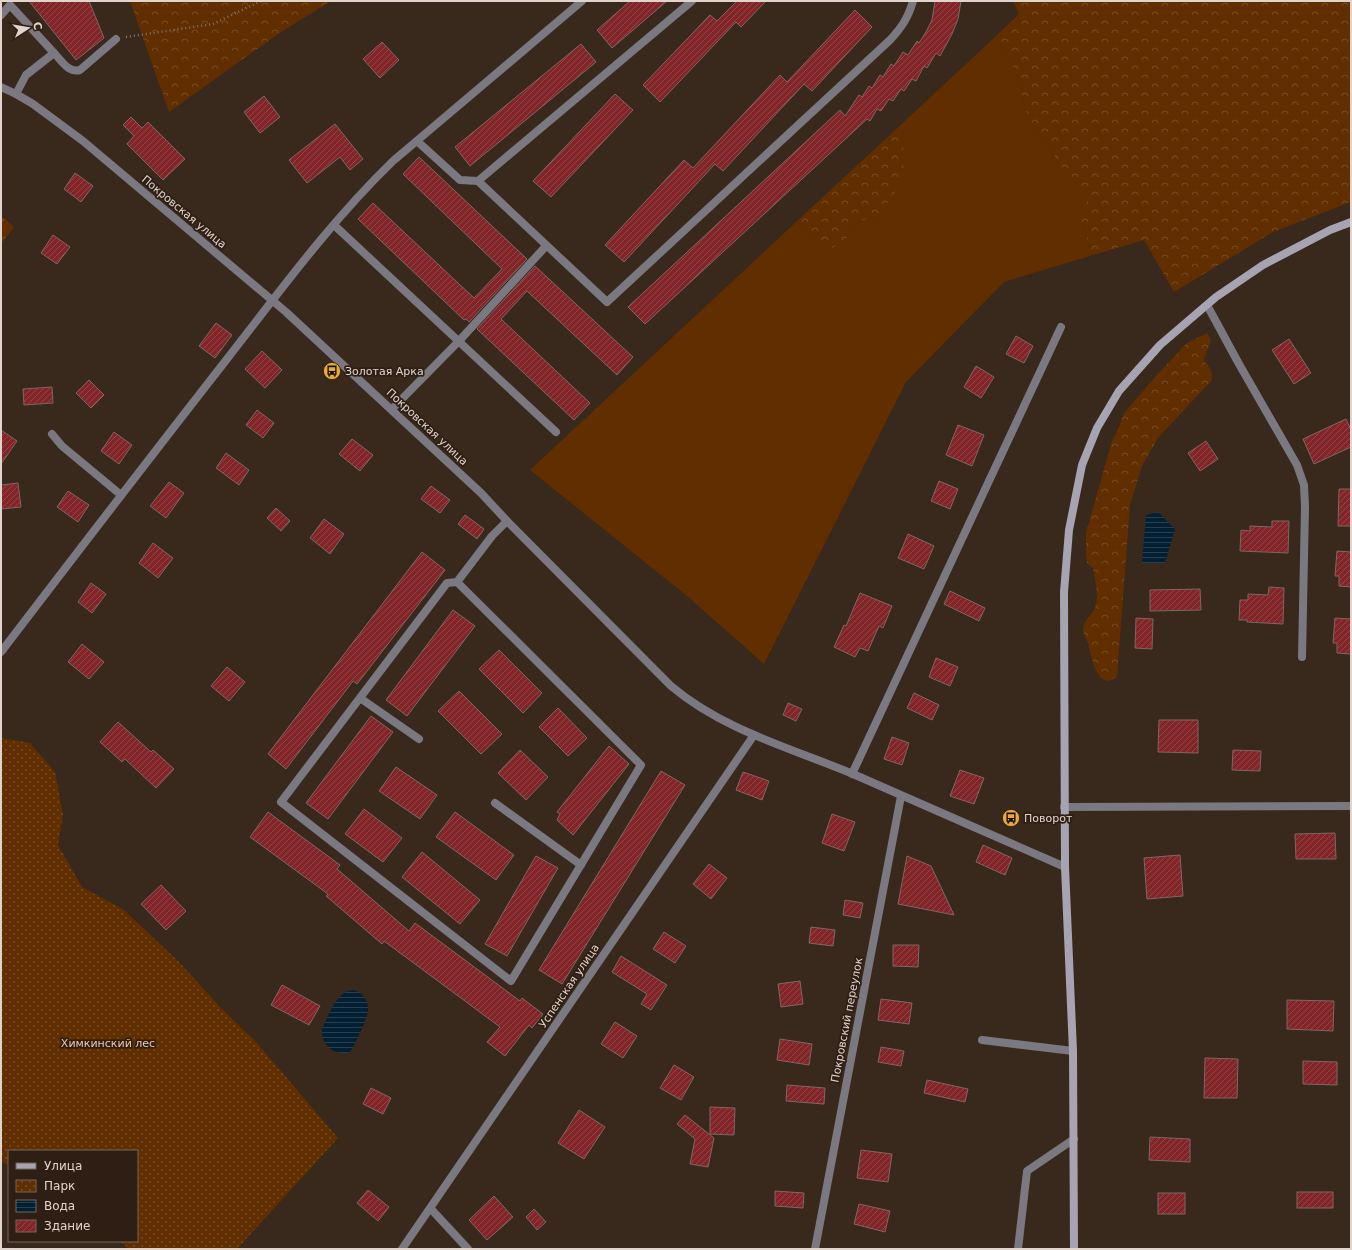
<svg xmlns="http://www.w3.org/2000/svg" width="1352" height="1250" viewBox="0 0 1352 1250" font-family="'DejaVu Sans',sans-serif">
	<defs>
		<pattern id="forest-crowns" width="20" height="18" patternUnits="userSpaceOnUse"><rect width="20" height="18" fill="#612e00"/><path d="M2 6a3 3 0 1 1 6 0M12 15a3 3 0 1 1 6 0" fill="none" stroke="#774b24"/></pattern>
		<pattern id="park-dots" width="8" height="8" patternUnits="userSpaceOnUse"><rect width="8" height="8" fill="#612e00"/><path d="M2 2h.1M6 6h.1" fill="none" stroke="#774b24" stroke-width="1.8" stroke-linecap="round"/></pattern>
		<pattern id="water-rules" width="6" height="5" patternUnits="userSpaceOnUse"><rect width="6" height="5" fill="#031f32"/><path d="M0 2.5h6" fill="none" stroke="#273f4e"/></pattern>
		<pattern id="building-hatch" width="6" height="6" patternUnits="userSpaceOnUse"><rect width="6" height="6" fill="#822528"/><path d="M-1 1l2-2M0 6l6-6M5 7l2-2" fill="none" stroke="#934446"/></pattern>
	</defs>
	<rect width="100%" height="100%" fill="#39281c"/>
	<!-- green -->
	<path fill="#612e00" d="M996,36L1015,70L1027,114L1060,165L1090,197L1080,219L1093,255L1004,282L906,382L764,664L687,596L530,470L796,222L809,229L817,242H845C853,222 857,221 878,217L903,141L892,133Z"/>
	<!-- forest -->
	<g fill="url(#forest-crowns)">
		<polygon points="130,1 331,1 281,32 169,112"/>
		<polygon points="1013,1 1351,1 1351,202 1273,232 1174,292 1144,240 1093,255 1080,219 1089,197 1060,165 1027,114 1015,70 996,36 1019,14"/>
		<path d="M892,133L903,140L904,179L878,217C857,221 853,222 845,242L832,248L817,242L809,229L796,222Z"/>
		<polygon points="1,216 14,227 1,244"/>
		<path d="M1207,333L1211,340C1209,348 1205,353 1204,361C1210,367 1212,371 1212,380L1158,438L1142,466L1130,505L1117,677L1109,681C1106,680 1103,680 1101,678C1093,669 1091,654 1088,643C1086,638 1083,634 1083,629C1084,620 1090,617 1094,610C1100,598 1095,581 1093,568L1087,563L1086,555V533L1112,441L1119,427L1124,413L1157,375L1187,343Z"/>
	</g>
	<!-- park -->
	<polygon fill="url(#park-dots)" points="1,738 30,743 55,772 63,815 58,845 82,887 124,910 179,962 221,1008 256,1042 338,1138 237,1249 129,1249 120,1241 137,1241 137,1151 9,1151 9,1166 1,1161"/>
	<!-- water -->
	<g fill="url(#water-rules)">
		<polygon points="1158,512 1175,529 1165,563 1142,563 1146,515"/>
		<path d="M354,990C363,993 369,1001 368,1011C367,1019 355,1045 350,1052C334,1056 321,1046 322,1029C323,1025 326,1021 327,1017C334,1005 339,991 354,990Z"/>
	</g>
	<!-- building -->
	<g fill="url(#building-hatch)" stroke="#7f6664">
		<polygon points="29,1 89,1 104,38 76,60"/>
		<polygon points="630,1 667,1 612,48 597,30"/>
		<polygon points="737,1 766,1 741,27 736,22 660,102 643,85 710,15 717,21"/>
		<polygon points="935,1 961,1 958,19 952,34 940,56 936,53 927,68 924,66 916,81 912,79 904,91 901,89 893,101 889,99 881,111 877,109 870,121 867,119 645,324 628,307 840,110 845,116 859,95 862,97 869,86 872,88 880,75 883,77 891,64 894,66 903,52 908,55 917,41 919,43 926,32 932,20"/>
		<polygon points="855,10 872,27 812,91 804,84 723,171 715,164 624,262 605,245 684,160 693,168 780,75 787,82"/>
		<polygon points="382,42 399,60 380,78 363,59"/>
		<polygon points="581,44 596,62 470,166 455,147"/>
		<polygon points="615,94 633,110 551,197 533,181"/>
		<polygon points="264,96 280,117 260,133 244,112"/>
		<polygon points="131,117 142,128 148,122 185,159 163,180 127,144 134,136 123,125"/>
		<polygon points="335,124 363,159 350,170 340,157 307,183 289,160"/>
		<polygon points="419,157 527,259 469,322 466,319 464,320 358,219 373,203 474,298 502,269 403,174"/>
		<polygon points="75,173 93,186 81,202 64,189"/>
		<polygon points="53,235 70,247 57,264 41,253"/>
		<polygon points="535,266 633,357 617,375 527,291 501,319 590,403 574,420 477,329"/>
		<polygon points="216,323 232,335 215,358 199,346"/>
		<polygon points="1016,336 1033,346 1024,363 1006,354"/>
		<polygon points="1289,339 1311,373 1294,384 1272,350"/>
		<polygon points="262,351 282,370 265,388 245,369"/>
		<polygon points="976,366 994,377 981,398 964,387"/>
		<polygon points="89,380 104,395 91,408 76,393"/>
		<polygon points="52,387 53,403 24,405 23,389"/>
		<polygon points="257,410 274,423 263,438 246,425"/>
		<polygon points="1346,419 1351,430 1351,447 1314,464 1303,439"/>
		<polygon points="958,425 984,435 972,466 946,455"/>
		<polygon points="1,430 17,441 1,464"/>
		<polygon points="114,432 132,445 119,464 101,451"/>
		<polygon points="352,439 373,455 360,471 339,454"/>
		<polygon points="1206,441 1218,459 1200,471 1188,453"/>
		<polygon points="226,453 249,470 239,485 216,468"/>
		<polygon points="939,481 958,489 950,509 931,501"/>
		<polygon points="169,482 184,493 166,518 150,506"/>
		<polygon points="18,483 21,507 1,509 1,485"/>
		<polygon points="431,486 450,500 440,513 421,499"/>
		<polygon points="1339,489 1351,489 1351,526 1338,526"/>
		<polygon points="68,491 89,505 78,522 57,507"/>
		<polygon points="276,508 290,521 281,531 267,518"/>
		<polygon points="465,515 484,529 477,539 458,524"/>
		<polygon points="324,519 344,534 330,554 310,538"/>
		<polygon points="1272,521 1289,521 1288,553 1240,551 1241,530 1250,531 1250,526 1272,527"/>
		<polygon points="908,534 934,546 924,569 898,558"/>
		<polygon points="153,543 173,558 158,578 139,563"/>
		<polygon points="1337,551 1351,552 1351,587 1339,586 1339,576 1335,576"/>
		<polygon points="422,552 445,570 357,684 353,681 286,769 268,754"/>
		<polygon points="91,583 106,594 92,613 78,602"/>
		<polygon points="1269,587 1284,588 1283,624 1247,622 1247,620 1239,620 1240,600 1248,600 1248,594 1268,595"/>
		<polygon points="1200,589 1201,610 1150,611 1150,590"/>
		<polygon points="950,591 985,608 979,621 944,604"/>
		<polygon points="860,593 892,606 883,628 879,626 868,651 860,648 855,657 834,647 844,625 846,626"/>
		<polygon points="453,610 475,626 407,716 386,700"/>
		<polygon points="1136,618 1153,619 1152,649 1135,648"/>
		<polygon points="1335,618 1351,619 1351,654 1337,653 1337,643 1333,643"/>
		<polygon points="82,644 104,662 89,679 68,662"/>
		<polygon points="499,650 542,693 523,713 479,669"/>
		<polygon points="936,658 958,667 950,686 929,677"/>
		<polygon points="227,667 245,682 229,701 211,686"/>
		<polygon points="459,691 502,734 481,754 438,711"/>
		<polygon points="914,693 939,705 932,720 907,708"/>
		<polygon points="788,703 802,709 796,721 783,715"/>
		<polygon points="558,708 587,738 568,756 539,727"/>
		<polygon points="371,716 393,732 328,819 306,803"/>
		<polygon points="1159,720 1198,720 1198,753 1158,752"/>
		<polygon points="118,722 151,752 153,750 174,769 156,788 125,759 122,762 100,742"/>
		<polygon points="892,737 909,743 902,765 884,759"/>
		<polygon points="609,746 629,764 573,835 557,820 560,814 557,812"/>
		<polygon points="520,750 548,777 526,800 498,773"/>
		<polygon points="1233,750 1261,751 1260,771 1232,770"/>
		<polygon points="396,767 437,795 420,819 379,791"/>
		<polygon points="960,770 984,778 974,804 950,796"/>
		<polygon points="661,771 685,785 562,984 539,970"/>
		<polygon points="743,772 769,781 762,800 736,790"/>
		<polygon points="364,809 402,838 383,862 345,834"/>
		<polygon points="268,812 340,865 337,869 409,931 415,923 520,1001 522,998 543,1014 532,1028 529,1025 505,1056 487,1042 500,1027 384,941 382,944 326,896 328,894 250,837"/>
		<polygon points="455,812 514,855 496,880 436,837"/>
		<polygon points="832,814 855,822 844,851 822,843"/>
		<polygon points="1335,833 1336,859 1296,859 1295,834"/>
		<polygon points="983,845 1012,858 1005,875 976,862"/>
		<polygon points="422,852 480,900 460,924 402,877"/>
		<polygon points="1180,855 1183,896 1147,899 1144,858"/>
		<polygon points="536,856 558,868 507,956 485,944"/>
		<polygon points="907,856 931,866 954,915 898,904"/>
		<polygon points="709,864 727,878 711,899 693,884"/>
		<polygon points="161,885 186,911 166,930 141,904"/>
		<polygon points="845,900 863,903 860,918 843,915"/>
		<polygon points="811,927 835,930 833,946 809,943"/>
		<polygon points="664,932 686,946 675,963 653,949"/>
		<polygon points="893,945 919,945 918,967 893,966"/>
		<polygon points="621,956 667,985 651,1010 641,1004 647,994 612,972"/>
		<polygon points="800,981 803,1004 781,1007 778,984"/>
		<polygon points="282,985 320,1006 309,1025 271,1005"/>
		<polygon points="881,999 912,1003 909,1024 878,1020"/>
		<polygon points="1287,1000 1334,1001 1333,1031 1287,1029"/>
		<polygon points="615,1022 637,1036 623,1058 601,1044"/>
		<polygon points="780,1039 812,1044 809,1065 777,1060"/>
		<polygon points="881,1047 904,1051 901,1066 878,1062"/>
		<polygon points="1205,1058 1238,1059 1237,1098 1204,1098"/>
		<polygon points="1303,1061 1337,1062 1337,1085 1303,1084"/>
		<polygon points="674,1065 694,1077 681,1100 660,1088"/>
		<polygon points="927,1080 968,1089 965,1102 924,1093"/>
		<polygon points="787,1085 825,1088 824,1104 786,1101"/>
		<polygon points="371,1088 391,1098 383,1114 363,1104"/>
		<polygon points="710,1107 735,1108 734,1135 710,1134"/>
		<polygon points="579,1110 605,1127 584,1159 558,1143"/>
		<polygon points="685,1115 714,1138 708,1167 690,1164 695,1139 677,1124"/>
		<polygon points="1150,1137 1190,1139 1190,1162 1149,1160"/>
		<polygon points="861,1150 892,1154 888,1182 857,1178"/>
		<polygon points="368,1190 389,1207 378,1221 357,1203"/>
		<polygon points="775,1191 804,1193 803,1208 775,1206"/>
		<rect x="1297" y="1192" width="36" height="16"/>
		<rect x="1158" y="1193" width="27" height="21"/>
		<polygon points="494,1196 513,1217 487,1240 469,1220"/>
		<polygon points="859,1204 890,1211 885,1232 854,1224"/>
		<polygon points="534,1209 546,1222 537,1230 526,1217"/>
	</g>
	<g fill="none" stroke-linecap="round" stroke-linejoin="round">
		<!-- path -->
		<polyline stroke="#827369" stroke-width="2.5" stroke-dasharray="1 3" stroke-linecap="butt" points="126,37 213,24 261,1"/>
		<!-- service -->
		<g stroke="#7a7881" stroke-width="8">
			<polyline points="1,15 10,5 54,53 26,75 16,94"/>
			<path d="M54,53C62,61 68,73 80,70L116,39"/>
			<path d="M417,141L460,180L478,181L607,302L890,40C902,27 908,18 913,1"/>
			<polyline points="478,181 692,1"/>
			<polyline points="334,225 556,432"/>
			<polyline points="1207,305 1239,364 1297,465 1304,485 1305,507 1302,657"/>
			<polyline points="392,409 459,341 546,246"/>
			<polyline points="52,434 62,446 121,495"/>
			<polyline points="457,582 641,765 511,981 281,802 447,583 457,582 492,536 507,521"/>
			<path d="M1,652C76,554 151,456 227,359C280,291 331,221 393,161L582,1"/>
			<polyline points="360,698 419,739"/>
			<polyline points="495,803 581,865"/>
			<polyline points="982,1040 1073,1051"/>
			<polyline points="1018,1249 1027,1171 1074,1139"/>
		</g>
		<!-- minor -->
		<g stroke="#7a7881" stroke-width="8">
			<polyline points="852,774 1061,327"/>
			<polyline points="1064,807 1351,806"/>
			<polyline points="431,1209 468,1249"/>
			<polyline points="402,1249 754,735"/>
			<polyline points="815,1249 901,796"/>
		</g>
		<!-- tertiary -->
		<path stroke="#7a7881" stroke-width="8" d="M1,87L16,94L33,104L83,141L286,312L481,493L507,521L671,686C723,730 791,748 853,774C924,805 994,836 1065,867"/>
		<!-- secondary -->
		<polyline stroke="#a6a3b2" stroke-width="8" points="1074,1249 1073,1051 1065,867 1064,592 1069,530 1082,465 1097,428 1119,391 1160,345 1216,297 1263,265 1330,230 1351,222"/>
	</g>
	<!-- icons -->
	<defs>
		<symbol id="bus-disc" viewBox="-11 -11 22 22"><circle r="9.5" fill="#eca93b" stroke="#2e1e13"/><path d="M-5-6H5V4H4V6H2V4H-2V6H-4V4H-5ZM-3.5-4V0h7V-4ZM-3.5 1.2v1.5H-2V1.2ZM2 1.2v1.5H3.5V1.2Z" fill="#111"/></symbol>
	</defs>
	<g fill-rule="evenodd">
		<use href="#bus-disc" x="322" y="361" width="20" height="20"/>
		<use href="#bus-disc" x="1001" y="808" width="20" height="20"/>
	</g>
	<g text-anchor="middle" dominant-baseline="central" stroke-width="3.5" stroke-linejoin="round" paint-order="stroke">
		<!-- street labels -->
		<g font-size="11" fill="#e0d4cd" stroke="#2e1e13">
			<text transform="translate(184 212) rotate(40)">Покровская улица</text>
			<text transform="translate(427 427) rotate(43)">Покровская улица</text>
			<text transform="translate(569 986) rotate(-56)">Успенская улица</text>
			<text transform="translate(847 1020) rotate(-79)">Покровский переулок</text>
		</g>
		<!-- poi labels -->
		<g font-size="11" fill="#e0d4cd" stroke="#2e1e13" text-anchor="start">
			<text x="345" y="371">Золотая Арка</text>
			<text x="1024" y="818">Поворот</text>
		</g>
		<!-- park labels -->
		<g font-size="11" fill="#f3c8ab" stroke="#2e1e13">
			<text x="108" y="1043">Химкинский лес</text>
		</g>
	</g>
	<!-- border -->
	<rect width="1352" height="1250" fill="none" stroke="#e0d4cd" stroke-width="4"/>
	<!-- legend -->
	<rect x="8" y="1150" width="130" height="92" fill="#2e1e13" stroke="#75675d"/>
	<rect x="16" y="1163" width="20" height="6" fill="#a6a3b2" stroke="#75675d"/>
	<text x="44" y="1170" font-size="12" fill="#e0d4cd">Улица</text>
	<rect x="16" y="1180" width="20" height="12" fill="url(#park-dots)" stroke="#75675d"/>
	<text x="44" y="1190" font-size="12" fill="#e0d4cd">Парк</text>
	<rect x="16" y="1200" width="20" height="12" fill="url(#water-rules)" stroke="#75675d"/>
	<text x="44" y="1210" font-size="12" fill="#e0d4cd">Вода</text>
	<rect x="16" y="1220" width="20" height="12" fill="url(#building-hatch)" stroke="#75675d"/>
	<text x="44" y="1230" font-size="12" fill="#e0d4cd">Здание</text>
	<!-- north arrow -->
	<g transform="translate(28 28) rotate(78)" stroke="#2e1e13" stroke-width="3" paint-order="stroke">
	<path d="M0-3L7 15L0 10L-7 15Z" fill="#e0d4cd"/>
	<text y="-6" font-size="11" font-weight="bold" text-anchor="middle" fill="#e0d4cd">С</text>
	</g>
</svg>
